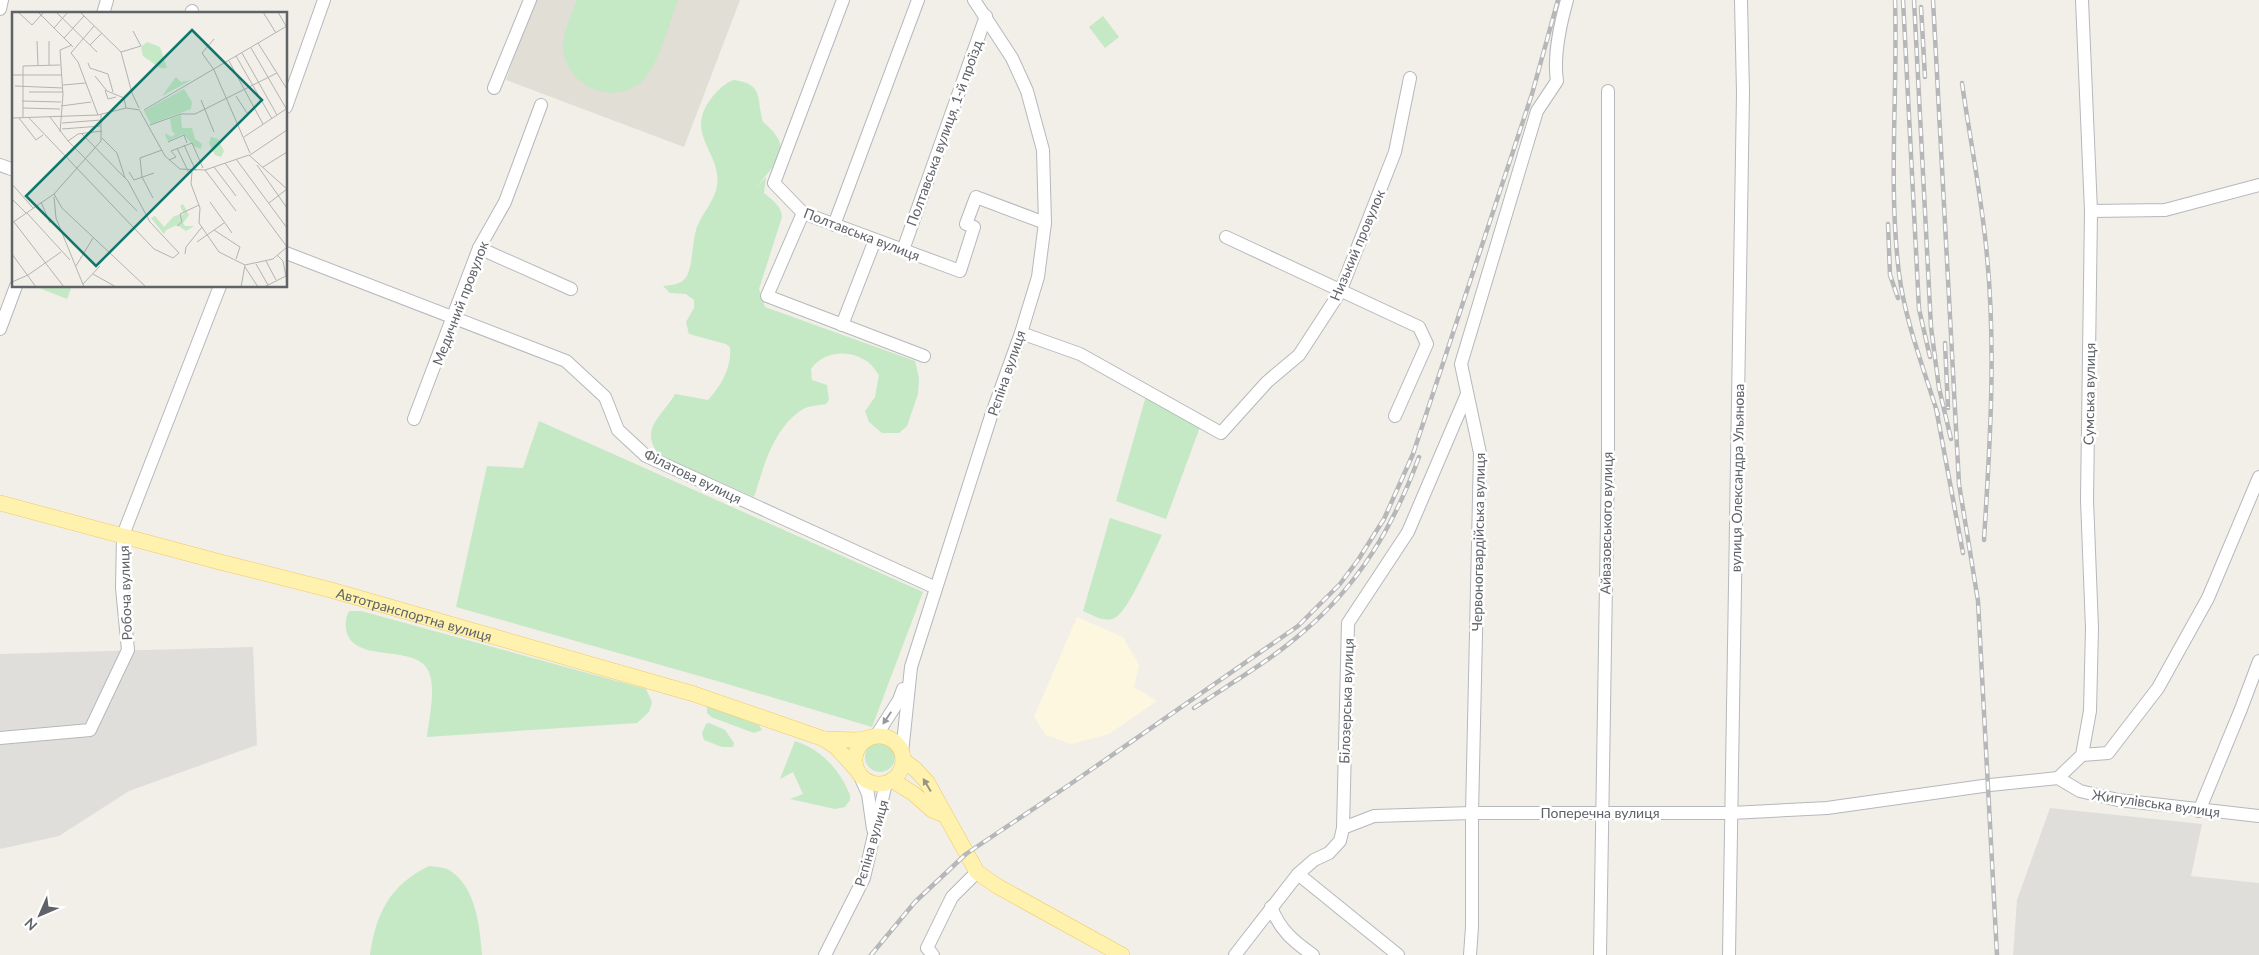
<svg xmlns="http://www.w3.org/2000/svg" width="2259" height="955" viewBox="0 0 2259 955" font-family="Lato,sans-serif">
	<rect width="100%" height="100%" fill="#f1efe8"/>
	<!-- commercial -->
	<polygon fill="#fef7e0" points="1077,617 1123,637 1139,665 1134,687 1157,701 1109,734 1071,744 1046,735 1034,717"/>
	<!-- industrial -->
	<g fill="#e0deda">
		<polygon points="253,647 257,745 129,791 59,836 0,849 0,654"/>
		<polygon points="2050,808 2202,824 2191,876 2259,883 2259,955 2013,955 2017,900"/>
	</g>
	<!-- education -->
	<polygon fill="#e1ded6" points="534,0 740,0 684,147 506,80"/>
	<!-- green -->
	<g fill="#c5e8c5">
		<path d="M577,0H678C670,21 657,71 640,83C614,104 572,89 564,55C560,37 571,17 577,0Z"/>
		<polygon points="1103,16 1119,37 1105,48 1089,27"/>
		<path d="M734,80C765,84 756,100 763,122C796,149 776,161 756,188L766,177L764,193C772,200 781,205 782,217L759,289L765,307L915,361L919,378L918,394L907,426L899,433H882L869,422L865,411L875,397L879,375C875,370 871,363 865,360C847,349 823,352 811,369L812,380L827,385L829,400L826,404C819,405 809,406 803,409C773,428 764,466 754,497L659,455C638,428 664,415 675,394L708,400C721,386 732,367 730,347L726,344L689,334L686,322L694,308V300L686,294L670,293L663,286C671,285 682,285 687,276C693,264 692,241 697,227C702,214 715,200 717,186C722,151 682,134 713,96C719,89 725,83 734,80Z"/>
		<polygon points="34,286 72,286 67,299"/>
		<polygon points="1146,396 1200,427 1166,519 1116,501"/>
		<polygon points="539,421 923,592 872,727 724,683 456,607 487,466 523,468"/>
		<path d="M1110,518L1162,535C1154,551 1129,610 1116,617C1106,624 1093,615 1083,611Z"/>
		<path d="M349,611H361L646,689L652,702L649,712L637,723L427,737C429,718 436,691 429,672C417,643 357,664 347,633C345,625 345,619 349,611Z"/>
		<polygon points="707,706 759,725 762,730 754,733 711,717 707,713"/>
		<polygon points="709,723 725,730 734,743 733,747 722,747 704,740 702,733 706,724"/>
		<path d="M795,741C822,750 839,769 850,795V800L845,807L835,809L790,799L803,794L793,772L780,779Z"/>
		<circle cx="880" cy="757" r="15"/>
		<path d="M429,866C437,867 446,867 452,872C476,889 480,928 482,955H370C376,913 390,885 429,866Z"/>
	</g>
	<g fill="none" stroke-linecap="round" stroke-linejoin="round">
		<defs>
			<g id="minor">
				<polyline points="843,0 774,183 803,213 960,271 974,227 966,224 976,197 1045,223"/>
				<polyline points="0,9 2,0"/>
				<polyline points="103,14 107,0"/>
				<polyline points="191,14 192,11"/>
				<polyline points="494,88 530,0"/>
				<polyline points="286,107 324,0"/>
				<polyline points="0,165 14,170"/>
				<polyline points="2091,211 2165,210 2259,185"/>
				<polyline points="803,213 767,296 924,356"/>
				<polyline points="834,225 918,0"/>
				<polyline points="1226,237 1419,327 1427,344 1395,416"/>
				<polyline points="479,248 571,289"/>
				<polyline points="903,250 986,16"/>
				<polyline points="286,253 566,361 605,397 618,430 646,456 936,588"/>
				<polyline points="842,325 875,240"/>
				<polyline points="0,329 16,286"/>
				<polyline points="1021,333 1080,354 1221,433 1267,382 1299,355 1340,292 1395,152 1410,78"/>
				<polyline points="414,419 479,248 505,202 541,105"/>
				<polyline points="876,736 899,700 903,689"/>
				<polyline points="0,738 90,730 128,650 122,588 123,535 220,286"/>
				<polyline points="902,753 911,667 991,416 1021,333 1038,277 1045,223 1043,150 1027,91 1012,58 974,0"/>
				<polyline points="2082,755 2108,753 2158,688 2208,598 2259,477"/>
				<polyline points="860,776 868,794 873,829"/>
				<polyline points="2058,778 2082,755 2090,711 2092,628 2087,500 2091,211 2082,0"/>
				<polyline points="2199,811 2241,709 2259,661"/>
				<polyline points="1343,828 1348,623 1408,532 1467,394"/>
				<polyline points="1298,874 1398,955"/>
				<path d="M1271,907C1280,930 1293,941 1313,955"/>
				<polyline points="825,955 864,878 886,783"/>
				<polyline points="933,955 927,948 952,897 977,872"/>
				<polyline points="1235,955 1298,874 1314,860 1329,853 1340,841 1343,828 1374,816 1472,813 1731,813 1827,808 1990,785 2058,778 2080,791 2118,800 2259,816"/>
				<path d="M1470,955L1472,927V813L1480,453L1461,364L1537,111L1557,81C1553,55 1560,25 1567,0"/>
				<polyline points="1600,955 1608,460 1608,91"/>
				<polyline points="1729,955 1743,93 1741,0"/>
			</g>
			<g id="major">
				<path id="s1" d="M0,503L220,562L331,590L694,694L824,739L836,747L856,769"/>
				<circle cx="879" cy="760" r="24"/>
				<polyline points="824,739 857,740 868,738"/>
				<polyline points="903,760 915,769 927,782 977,872 997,886 1122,955"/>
				<polyline points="892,780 914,794 932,810 942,814"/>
			</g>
		</defs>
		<!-- minor casing -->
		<use href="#minor" stroke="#b5b8bc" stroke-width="14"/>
		<!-- major casing -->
		<use href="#major" stroke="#f2c960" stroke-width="16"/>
		<!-- minor -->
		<use href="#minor" stroke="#fff" stroke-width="12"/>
		<!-- major -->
		<use href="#major" stroke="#fff2af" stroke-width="15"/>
		<defs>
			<g id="rail">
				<path d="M1895,0C1898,90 1888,183 1899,273C1905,321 1924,369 1938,415"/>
				<polyline points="1903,0 1919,309 1930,357"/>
				<polyline points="1914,0 1931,327 1939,388 1951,439"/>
				<polyline points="1933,0 1959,484 1978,601 1997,955"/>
				<polyline points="1921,7 1925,77"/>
				<path d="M1962,83C1970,140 1982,198 1987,256C1996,351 1990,445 1984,540"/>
				<polyline points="1888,224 1890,275 1898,298"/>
				<polyline points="1945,343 1948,408"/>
				<polyline points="1936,408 1963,553"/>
				<path d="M1194,708C1231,683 1270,661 1303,632C1359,585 1394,525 1419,457"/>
				<polyline points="871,955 915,902 966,854 1069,785 1298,626 1340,584 1358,560 1384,519 1413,454 1532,94 1558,0"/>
			</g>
		</defs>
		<!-- rail casing -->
		<use href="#rail" stroke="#b6b7b8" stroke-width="4.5"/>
		<!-- rail -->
		<use href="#rail" stroke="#fff" stroke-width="2.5" stroke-dasharray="8" stroke-linecap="butt"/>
	</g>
	<!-- one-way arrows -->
	<defs><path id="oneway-solid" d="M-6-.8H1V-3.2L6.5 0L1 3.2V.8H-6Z" transform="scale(1.25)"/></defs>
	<use fill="#979a9d" href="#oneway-solid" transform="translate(887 718) rotate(124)"/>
	<use fill="#979581" href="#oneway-solid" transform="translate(927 785) rotate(-121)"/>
	<g text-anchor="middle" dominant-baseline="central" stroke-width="5" stroke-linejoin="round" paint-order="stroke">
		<!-- street labels -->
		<g font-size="14" fill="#5f6368" stroke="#fff">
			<text transform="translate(944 133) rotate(-70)">Полтавська вулиця, 1-й проїзд</text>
			<text transform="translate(862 234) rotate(21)">Полтавська вулиця</text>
			<text transform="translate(1357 245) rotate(-67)">Низький провулок</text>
			<text transform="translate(460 303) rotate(-69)">Медичний провулок</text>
			<text transform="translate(1006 373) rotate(-71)">Рєпіна вулиця</text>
			<text transform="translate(2089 394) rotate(-89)">Сумська вулиця</text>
			<text transform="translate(693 476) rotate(26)">Філатова вулиця</text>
			<text transform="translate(1737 478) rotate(-89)">вулиця Олександра Ульянова</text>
			<text transform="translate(1606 523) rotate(-89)">Айвазовського вулиця</text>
			<text transform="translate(1478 542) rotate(-89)">Червоногвардійська вулиця</text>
			<text transform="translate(125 593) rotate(-92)">Робоча вулиця</text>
			<text stroke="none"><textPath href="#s1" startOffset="429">Автотранспортна вулиця</textPath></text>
			<text transform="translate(1346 701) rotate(-88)">Білозерська вулиця</text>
			<text transform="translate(2156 803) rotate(8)">Жигулівська вулиця</text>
			<text x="1600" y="812">Поперечна вулиця</text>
			<text transform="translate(871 843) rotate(-74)">Рєпіна вулиця</text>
		</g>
	</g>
	<!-- overview -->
	<g transform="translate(12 12)">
		<rect width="275" height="275" fill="#f1efe8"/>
		<path d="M135,30L148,35L155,56H148L131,44L129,35ZM164,65L169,70L179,68L150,84ZM172,77L180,90L179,97L139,112L132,99ZM169,103L170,116H180L183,127L190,132L189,137L183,135L171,122L156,129L154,126L153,121L160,125L163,122L160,119L158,107ZM199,125L206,127L212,139L209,145L203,143L197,131ZM171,192L177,203L171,211L173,214H182L174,219L165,213L154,218L152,222L139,206L143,204L152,215L162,204L172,202L168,194Z" fill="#c5e8c5"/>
		<path fill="none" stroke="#b3b3b1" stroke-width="1" d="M6,0L20,13L32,0M26,0L61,35M44,0L85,40M68,0L109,40L120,81L127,96M251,0L264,21M266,0L274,14M82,14L59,41L66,50L86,103M42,16L56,0M52,26L72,4M202,27L190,41L202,58L238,141M25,29L26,53M246,31L275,77M78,33L90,21M239,36L275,98M109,40L129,34L121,19M230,41L265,103M224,44L260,107M217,49L251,112M76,51L78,56L96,62L101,80M37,53V29M0,63H49M83,64L95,79L112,86L114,96M51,73L74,71M3,74L51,76M93,78L96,87L104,85M17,80H51M224,84L235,101M189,88L202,120M10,89L49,90M49,94L79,90M11,96L48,97M132,98L275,14M128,99L153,144L168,157L193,158L237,143L275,177M11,105V54L48,53M38,105L56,129L125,199M0,106L86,103L114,96L128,98M7,106L24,128L31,123M17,106L142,237L161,246L167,241L138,210L116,169L69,121M50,111L89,108M138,113L169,102H183L265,61M50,117L89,114M48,120L51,83L48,38L60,33M232,125L274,97M90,126L105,141L113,166M56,129L66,122L90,119M156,130L172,123L175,131M172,133L184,159M165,136L176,159M238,143L275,118M224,147L275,216M157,148L164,145L159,139L180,131L191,156M213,151L275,235L261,247L233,253L229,275M245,153L275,196M202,155L224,184M251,155L275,140M193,158L224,199M117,160L122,168L142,161M180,160L179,172L188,196L187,211L207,240L233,253M0,172L21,196M42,182L50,196L134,275M42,185L44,206L72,275M141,186L130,165L128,146L150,138M0,187L14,201M29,190L38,211M198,190L220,221M257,191L275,177M15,201L58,248M2,210L52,275M0,211L42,182L89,129V103M165,214L170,210L168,202L187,193M202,218L228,235L224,247M185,230L212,211M0,242L24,275M173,242L174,235L190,215M265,243L271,249L275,270M254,249L264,268M244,252L256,273M64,254L81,226M233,255L246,275M81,262L104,275M0,270L16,263L49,240M71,272L88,254M252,275L274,264"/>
		<path fill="#0f766e" fill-opacity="0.15" stroke="#0f766e" stroke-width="2.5" d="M180,18L250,88L84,254L14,184Z"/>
		<rect width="275" height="275" fill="none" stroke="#5f6368" stroke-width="2.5"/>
	</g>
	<!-- north arrow -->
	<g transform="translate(40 915) rotate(225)" stroke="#ffffff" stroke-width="4" paint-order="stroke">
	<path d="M0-4L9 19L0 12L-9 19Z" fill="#5f6368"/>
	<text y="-8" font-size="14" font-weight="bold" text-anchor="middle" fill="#5f6368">N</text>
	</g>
</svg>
